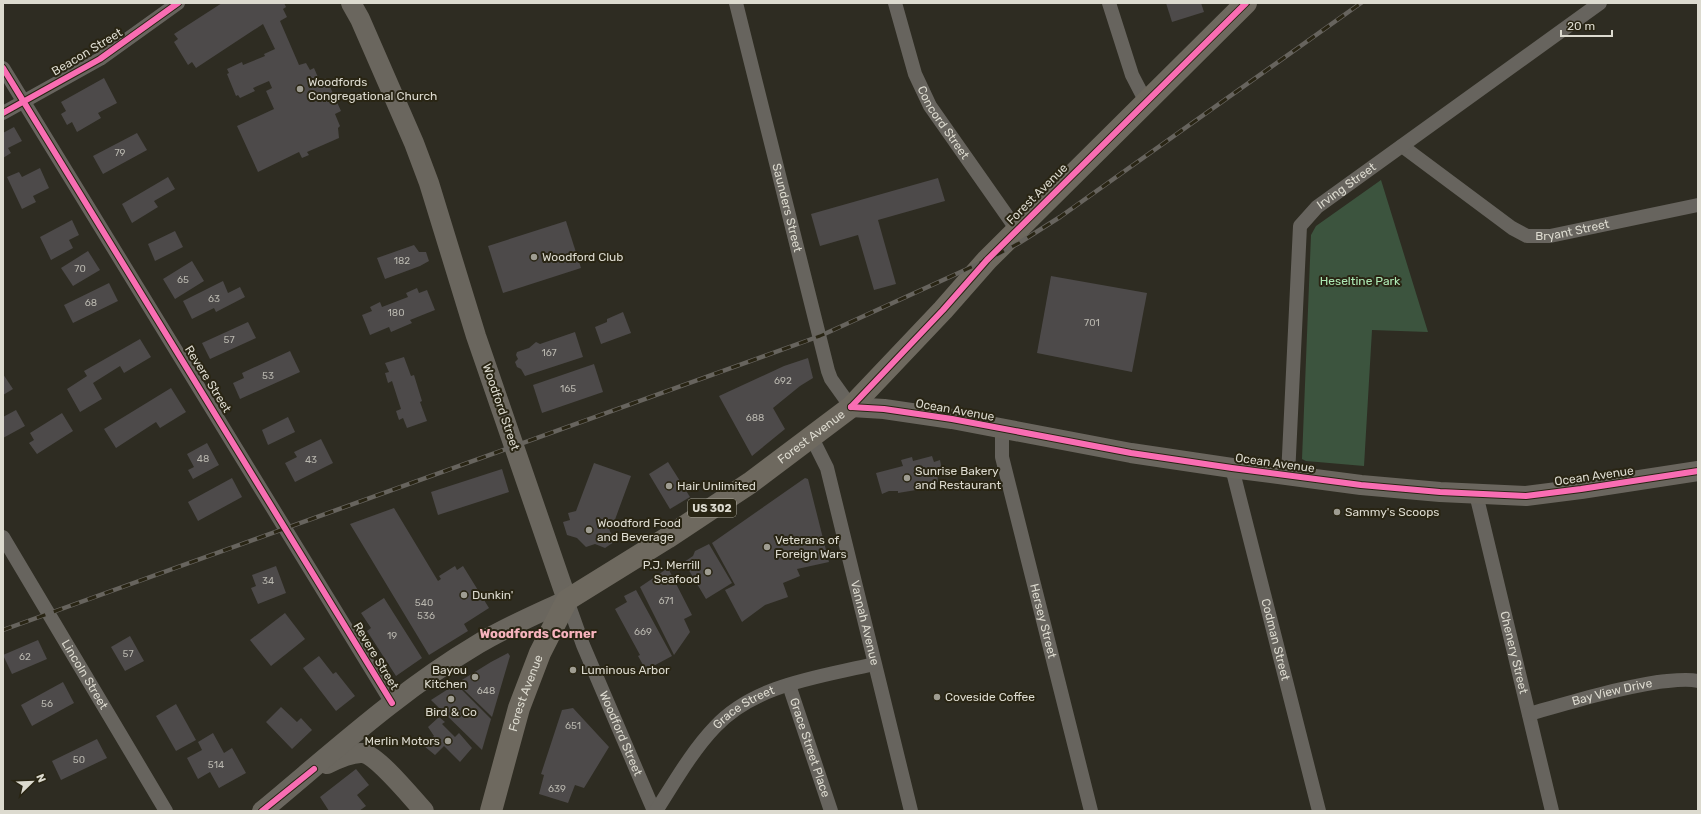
<svg xmlns="http://www.w3.org/2000/svg" width="1701" height="814" viewBox="0 0 1701 814" font-family="Rubik,sans-serif">
	<rect width="100%" height="100%" fill="#2e2c22"/>
	<!-- green -->
	<polygon fill="#3c543e" points="1381,180 1428,332 1372,330 1364,466 1306,461 1302,459 1311,235 1316,226"/>
	<!-- building -->
	<g fill="#4d4a4a">
		<polygon points="222,3 284,3 286,7 283,9 287,17 280,21 299,65 306,63 310,70 314,68 320,82 326,78 341,111 335,114 340,126 338,128 339,138 307,152 309,155 302,158 299,152 258,172 237,126 274,109 266,91 272,88 269,81 253,88 255,91 240,98 238,95 236,96 227,74 229,73 227,69 242,62 243,65 265,56 264,54 275,49 263,24 196,68 192,62 188,65 174,42 178,39 174,34"/>
		<polygon points="1166,3 1201,3 1204,12 1172,22"/>
		<polygon points="104,78 117,103 98,113 101,118 77,132 72,122 67,125 61,114 66,111 61,102"/>
		<polygon points="14,127 22,141 8,148 11,153 3,158 3,133"/>
		<polygon points="137,133 147,150 103,174 93,156"/>
		<polygon points="40,168 49,188 33,196 36,202 22,209 7,177 19,172 22,177"/>
		<polygon points="168,177 175,189 154,201 158,207 132,223 122,204"/>
		<polygon points="938,178 945,201 878,220 896,284 874,290 858,235 820,246 811,214"/>
		<polygon points="72,220 79,235 69,240 73,248 51,260 40,237"/>
		<polygon points="566,221 581,268 503,293 488,246"/>
		<polygon points="175,231 183,247 155,261 148,244"/>
		<polygon points="414,245 419,252 426,252 429,261 420,266 385,279 377,258"/>
		<polygon points="88,251 100,270 73,286 61,268"/>
		<polygon points="192,261 204,281 175,299 163,279"/>
		<polygon points="1051,276 1147,293 1132,372 1037,353"/>
		<polygon points="223,281 228,293 240,287 245,297 216,312 214,308 192,319 183,301"/>
		<polygon points="109,283 118,301 73,323 64,305"/>
		<polygon points="417,288 419,293 427,290 435,310 410,320 412,323 391,332 389,327 370,335 362,315 372,311 370,307 380,302 382,307 408,297 406,293"/>
		<polygon points="623,312 631,333 601,344 595,327 607,322 607,319"/>
		<polygon points="248,322 256,338 210,359 202,343"/>
		<polygon points="575,332 583,357 525,376 521,369 517,367 515,362 518,359 516,355 517,352 529,348 536,342 540,344"/>
		<polygon points="140,339 151,357 124,373 120,366 93,383 102,399 80,412 67,389 87,376 84,371"/>
		<polygon points="290,351 300,372 240,399 233,383 244,378 242,373"/>
		<polygon points="404,357 411,376 414,375 422,401 420,402 427,421 407,428 403,418 399,420 396,411 401,409 392,381 388,383 385,373 389,372 385,363"/>
		<polygon points="808,358 813,378 800,386 773,408 785,429 752,456 719,396 784,366"/>
		<polygon points="594,364 603,392 542,413 533,385"/>
		<polygon points="3,374 13,389 3,395"/>
		<polygon points="171,388 186,412 160,428 156,422 116,448 104,429"/>
		<polygon points="16,410 25,426 3,438 3,417"/>
		<polygon points="62,413 73,431 37,454 29,443 34,440 30,433"/>
		<polygon points="288,417 295,432 268,445 262,430"/>
		<polygon points="321,439 333,463 295,482 285,463 297,457 294,452"/>
		<polygon points="207,443 219,465 193,479 188,470 194,467 187,454"/>
		<polygon points="932,456 934,462 940,460 942,471 937,473 938,482 916,488 916,490 898,493 898,491 889,491 882,494 876,473 903,466 901,460 912,457 913,461"/>
		<polygon points="668,462 690,497 670,509 649,474"/>
		<polygon points="594,463 631,476 613,525 607,523 614,542 605,548 595,544 586,547 577,538 567,535 563,522 570,520 568,513 576,511"/>
		<polygon points="502,469 509,492 438,515 431,492"/>
		<polygon points="232,478 242,497 198,521 188,502"/>
		<polygon points="805,478 808,479 829,562 797,569 800,576 783,583 788,597 765,605 742,622 725,590 735,585 712,543"/>
		<polygon points="394,508 438,581 441,579 439,576 455,566 457,570 463,566 489,608 464,624 468,631 429,655 350,524"/>
		<polygon points="709,544 732,583 706,599 684,562 693,556 695,551"/>
		<polygon points="276,566 286,593 258,604 251,588 256,586 252,575"/>
		<polygon points="668,568 692,615 684,619 690,632 674,655 640,587"/>
		<polygon points="636,590 672,656 646,670 638,656 640,655 615,609 627,602 624,596"/>
		<polygon points="384,598 422,658 396,676 367,631 371,628 361,613"/>
		<polygon points="285,613 305,639 271,666 250,640"/>
		<polygon points="130,636 144,661 125,671 111,647"/>
		<polygon points="38,640 47,659 12,674 3,655"/>
		<polygon points="508,653 510,656 492,717 457,683 491,662"/>
		<polygon points="319,656 333,674 336,672 355,696 336,711 303,668"/>
		<polygon points="63,682 74,703 32,726 21,705"/>
		<polygon points="456,684 491,719 482,750 431,700"/>
		<polygon points="176,704 196,740 176,751 156,716"/>
		<polygon points="281,707 297,722 301,718 312,730 292,749 266,722"/>
		<polygon points="573,708 609,747 584,788 575,785 568,803 539,794 544,775 541,774 562,710"/>
		<polygon points="439,717 445,722 442,724 455,737 459,733 472,748 460,762 444,746 435,755 424,746 434,736 428,727"/>
		<polygon points="213,733 224,753 232,748 246,773 219,788 210,772 198,779 187,758 202,750 198,742"/>
		<polygon points="97,739 107,758 61,780 52,761"/>
		<polygon points="356,769 369,785 357,795 366,806 359,811 329,811 320,797"/>
	</g>
	<g fill="none" stroke-linecap="round" stroke-linejoin="round">
		<!-- street -->
		<g stroke="#67645e" stroke-width="14">
			<path id="s1" d="M736,3L828,371L831,379L851,407"/>
			<path id="s2" d="M895,3L915,74L930,106L1017,230"/>
			<polyline points="1109,3 1132,75 1146,102"/>
			<polyline points="3,68 392,703"/>
			<polyline points="3,113 100,59 178,3"/>
			<path id="s3" d="M1402,146L1512,228L1527,236H1550L1698,205"/>
			<path id="s4" d="M1002,429V457L1091,811"/>
			<path id="s5" d="M812,438L827,468L911,811"/>
			<path id="s6" d="M1232,468L1319,811"/>
			<path id="s7" d="M1288,476L1300,226L1317,207L1600,3"/>
			<path id="s8" d="M1476,494L1552,811"/>
			<path id="s9" d="M3,537L166,811"/>
			<path id="s10" d="M567,600L583,645L654,811"/>
			<path id="s11" d="M789,685L831,811"/>
			<path id="s12" d="M1529,714C1571,702 1614,689 1658,682C1671,681 1685,678 1698,681"/>
			<path id="s13" d="M656,811C674,783 692,751 715,727C755,684 820,677 874,664"/>
		</g>
		<!-- secondary -->
		<g stroke="#6a665e" stroke-width="20">
			<polyline points="851,407 884,409 952,419 1131,453 1232,468 1361,485 1440,492 1526,496 1581,489 1698,471"/>
			<path d="M327,764C337,759 351,752 363,753C378,756 412,798 424,811"/>
			<path d="M262,811C332,753 399,691 478,644C506,627 537,614 567,600L476,336L429,183L414,143L360,19L351,3"/>
		</g>
		<!-- highway -->
		<path stroke="#6e695f" stroke-width="22" id="s14" d="M491,811L519,708L540,653L567,600L667,538L750,483L851,407L943,310L987,260L1246,3"/>
		<defs>
			<polyline id="rail" points="3,630 820,336 987,260 1019,243 1060,217 1361,3"/>
		</defs>
		<!-- rail casing -->
		<use href="#rail" stroke="#67645e" stroke-width="4.5"/>
		<!-- rail -->
		<use href="#rail" stroke="#292514" stroke-width="3" stroke-dasharray="9" stroke-linecap="butt"/>
		<defs>
			<g id="cycleway">
				<polyline points="3,68 392,703"/>
				<polyline points="3,113 100,59 178,3"/>
				<polyline points="851,407 884,409 952,419 1131,453 1232,468 1361,485 1440,492 1526,496 1581,489 1698,471"/>
				<polyline points="851,407 943,310 987,260 1246,3"/>
				<polyline points="262,811 314,769"/>
			</g>
		</defs>
		<!-- cycleway casing -->
		<use href="#cycleway" stroke="#292514" stroke-width="8"/>
		<!-- cycleway -->
		<use href="#cycleway" stroke="#f96db3" stroke-width="6"/>
	</g>
	<!-- markers -->
	<g fill="#9f9d92" stroke="#292514" stroke-width="1.5">
		<circle cx="300" cy="89" r="4"/>
		<circle cx="534" cy="257" r="4"/>
		<circle cx="907" cy="478" r="4"/>
		<circle cx="669" cy="486" r="4"/>
		<circle cx="1337" cy="512" r="4"/>
		<circle cx="589" cy="530" r="4"/>
		<circle cx="767" cy="547" r="4"/>
		<circle cx="708" cy="572" r="4"/>
		<circle cx="464" cy="595" r="4"/>
		<circle cx="573" cy="670" r="4"/>
		<circle cx="475" cy="677" r="4"/>
		<circle cx="937" cy="697" r="4"/>
		<circle cx="451" cy="699" r="4"/>
		<circle cx="448" cy="741" r="4"/>
	</g>
	<g text-anchor="middle" dominant-baseline="central" stroke-width="4" stroke-linejoin="round" paint-order="stroke">
		<!-- number labels -->
		<g font-size="10" fill="#b8b6ae">
			<text x="120" y="153">79</text>
			<text x="402" y="261">182</text>
			<text x="80" y="269">70</text>
			<text x="183" y="280">65</text>
			<text x="214" y="299">63</text>
			<text x="91" y="303">68</text>
			<text x="396" y="313">180</text>
			<text x="1092" y="323">701</text>
			<text x="229" y="340">57</text>
			<text x="549" y="353">167</text>
			<text x="268" y="376">53</text>
			<text x="783" y="381">692</text>
			<text x="568" y="389">165</text>
			<text x="755" y="418">688</text>
			<text x="203" y="459">48</text>
			<text x="311" y="460">43</text>
			<text x="268" y="581">34</text>
			<text x="666" y="601">671</text>
			<text x="424" y="603">540</text>
			<text x="426" y="616">536</text>
			<text x="643" y="632">669</text>
			<text x="392" y="636">19</text>
			<text x="128" y="654">57</text>
			<text x="25" y="657">62</text>
			<text x="486" y="691">648</text>
			<text x="47" y="704">56</text>
			<text x="573" y="726">651</text>
			<text x="79" y="760">50</text>
			<text x="216" y="765">514</text>
			<text x="557" y="789">639</text>
		</g>
		<!-- shield labels -->
		<rect fill="#292514" stroke="#a6a497" stroke-width="1" x="688" y="499" width="48" height="18" rx="3"/>
		<g font-size="11" font-weight="bold" fill="#dcdacf">
			<text x="712" y="508">US 302</text>
		</g>
		<!-- street labels -->
		<g font-size="12" fill="#dcdacf" stroke="#292514">
			<text transform="translate(87 52) rotate(-31)">Beacon Street</text>
			<text stroke="none"><textPath href="#s2" startOffset="130">Concord Street</textPath></text>
			<text stroke="none"><textPath href="#s7" startOffset="312">Irving Street</textPath></text>
			<text transform="translate(1037 194) rotate(-45)">Forest Avenue</text>
			<text stroke="none"><textPath href="#s1" startOffset="211">Saunders Street</textPath></text>
			<text stroke="none"><textPath href="#s3" startOffset="200">Bryant Street</textPath></text>
			<text transform="translate(208 379) rotate(58)">Revere Street</text>
			<text transform="translate(501 407) rotate(71)">Woodford Street</text>
			<text transform="translate(955 410) rotate(10)">Ocean Avenue</text>
			<text stroke="none"><textPath href="#s14" startOffset="519">Forest Avenue</textPath></text>
			<text transform="translate(1275 463) rotate(8)">Ocean Avenue</text>
			<text transform="translate(1594 476) rotate(-8)">Ocean Avenue</text>
			<text stroke="none"><textPath href="#s4" startOffset="197">Hersey Street</textPath></text>
			<text stroke="none"><textPath href="#s5" startOffset="193">Vannah Avenue</textPath></text>
			<text stroke="none"><textPath href="#s6" startOffset="177">Codman Street</textPath></text>
			<text stroke="none"><textPath href="#s8" startOffset="163">Chenery Street</textPath></text>
			<text transform="translate(376 656) rotate(59)">Revere Street</text>
			<text stroke="none"><textPath href="#s9" startOffset="160">Lincoln Street</textPath></text>
			<text stroke="none"><textPath href="#s14" startOffset="123">Forest Avenue</textPath></text>
			<text stroke="none"><textPath href="#s12" startOffset="86">Bay View Drive</textPath></text>
			<text stroke="none"><textPath href="#s13" startOffset="138">Grace Street</textPath></text>
			<text stroke="none"><textPath href="#s10" startOffset="144">Woodford Street</textPath></text>
			<text stroke="none"><textPath href="#s11" startOffset="66">Grace Street Place</textPath></text>
		</g>
		<!-- poi labels -->
		<g font-size="12" fill="#dcdacf" stroke="#292514" text-anchor="start">
			<text x="308" y="82">Woodfords<tspan x="308" dy="14">Congregational Church</tspan></text>
			<text x="542" y="257">Woodford Club</text>
			<text x="915" y="471">Sunrise Bakery<tspan x="915" dy="14">and Restaurant</tspan></text>
			<text x="677" y="486">Hair Unlimited</text>
			<text x="1345" y="512">Sammy's Scoops</text>
			<text x="597" y="523">Woodford Food<tspan x="597" dy="14">and Beverage</tspan></text>
			<text x="775" y="540">Veterans of<tspan x="775" dy="14">Foreign Wars</tspan></text>
			<text x="700" y="565" text-anchor="end">P.J. Merrill<tspan x="700" dy="14">Seafood</tspan></text>
			<text x="472" y="595">Dunkin'</text>
			<text x="467" y="670" text-anchor="end">Bayou<tspan x="467" dy="14">Kitchen</tspan></text>
			<text x="581" y="670">Luminous Arbor</text>
			<text x="945" y="697">Coveside Coffee</text>
			<text x="451" y="712" text-anchor="middle">Bird &amp; Co</text>
			<text x="440" y="741" text-anchor="end">Merlin Motors</text>
		</g>
		<!-- park labels -->
		<g font-size="12" fill="#aeeab5" stroke="#292514">
			<text x="1360" y="281">Heseltine Park</text>
		</g>
		<!-- neighbourhood labels -->
		<g font-size="13" font-weight="bold" fill="#f7b3bc" stroke="#292514">
			<text x="538" y="633">Woodfords Corner</text>
		</g>
	</g>
	<!-- border -->
	<rect width="1701" height="814" fill="none" stroke="#dcdacf" stroke-width="8"/>
	<!-- north arrow -->
	<g transform="translate(32 782) rotate(67)" stroke="#292514" stroke-width="3" paint-order="stroke">
	<path d="M0-3L7 15L0 10L-7 15Z" fill="#dcdacf"/>
	<text y="-6" font-size="11" font-weight="bold" text-anchor="middle" fill="#dcdacf">N</text>
	</g>
	<!-- scale -->
	<path d="M1561 30v6h51v-6" fill="none" stroke="#dcdacf" stroke-width="2"/>
	<text x="1567" y="30" font-size="12" fill="#dcdacf" stroke="#292514" stroke-width="3" paint-order="stroke">20 m</text>
</svg>
